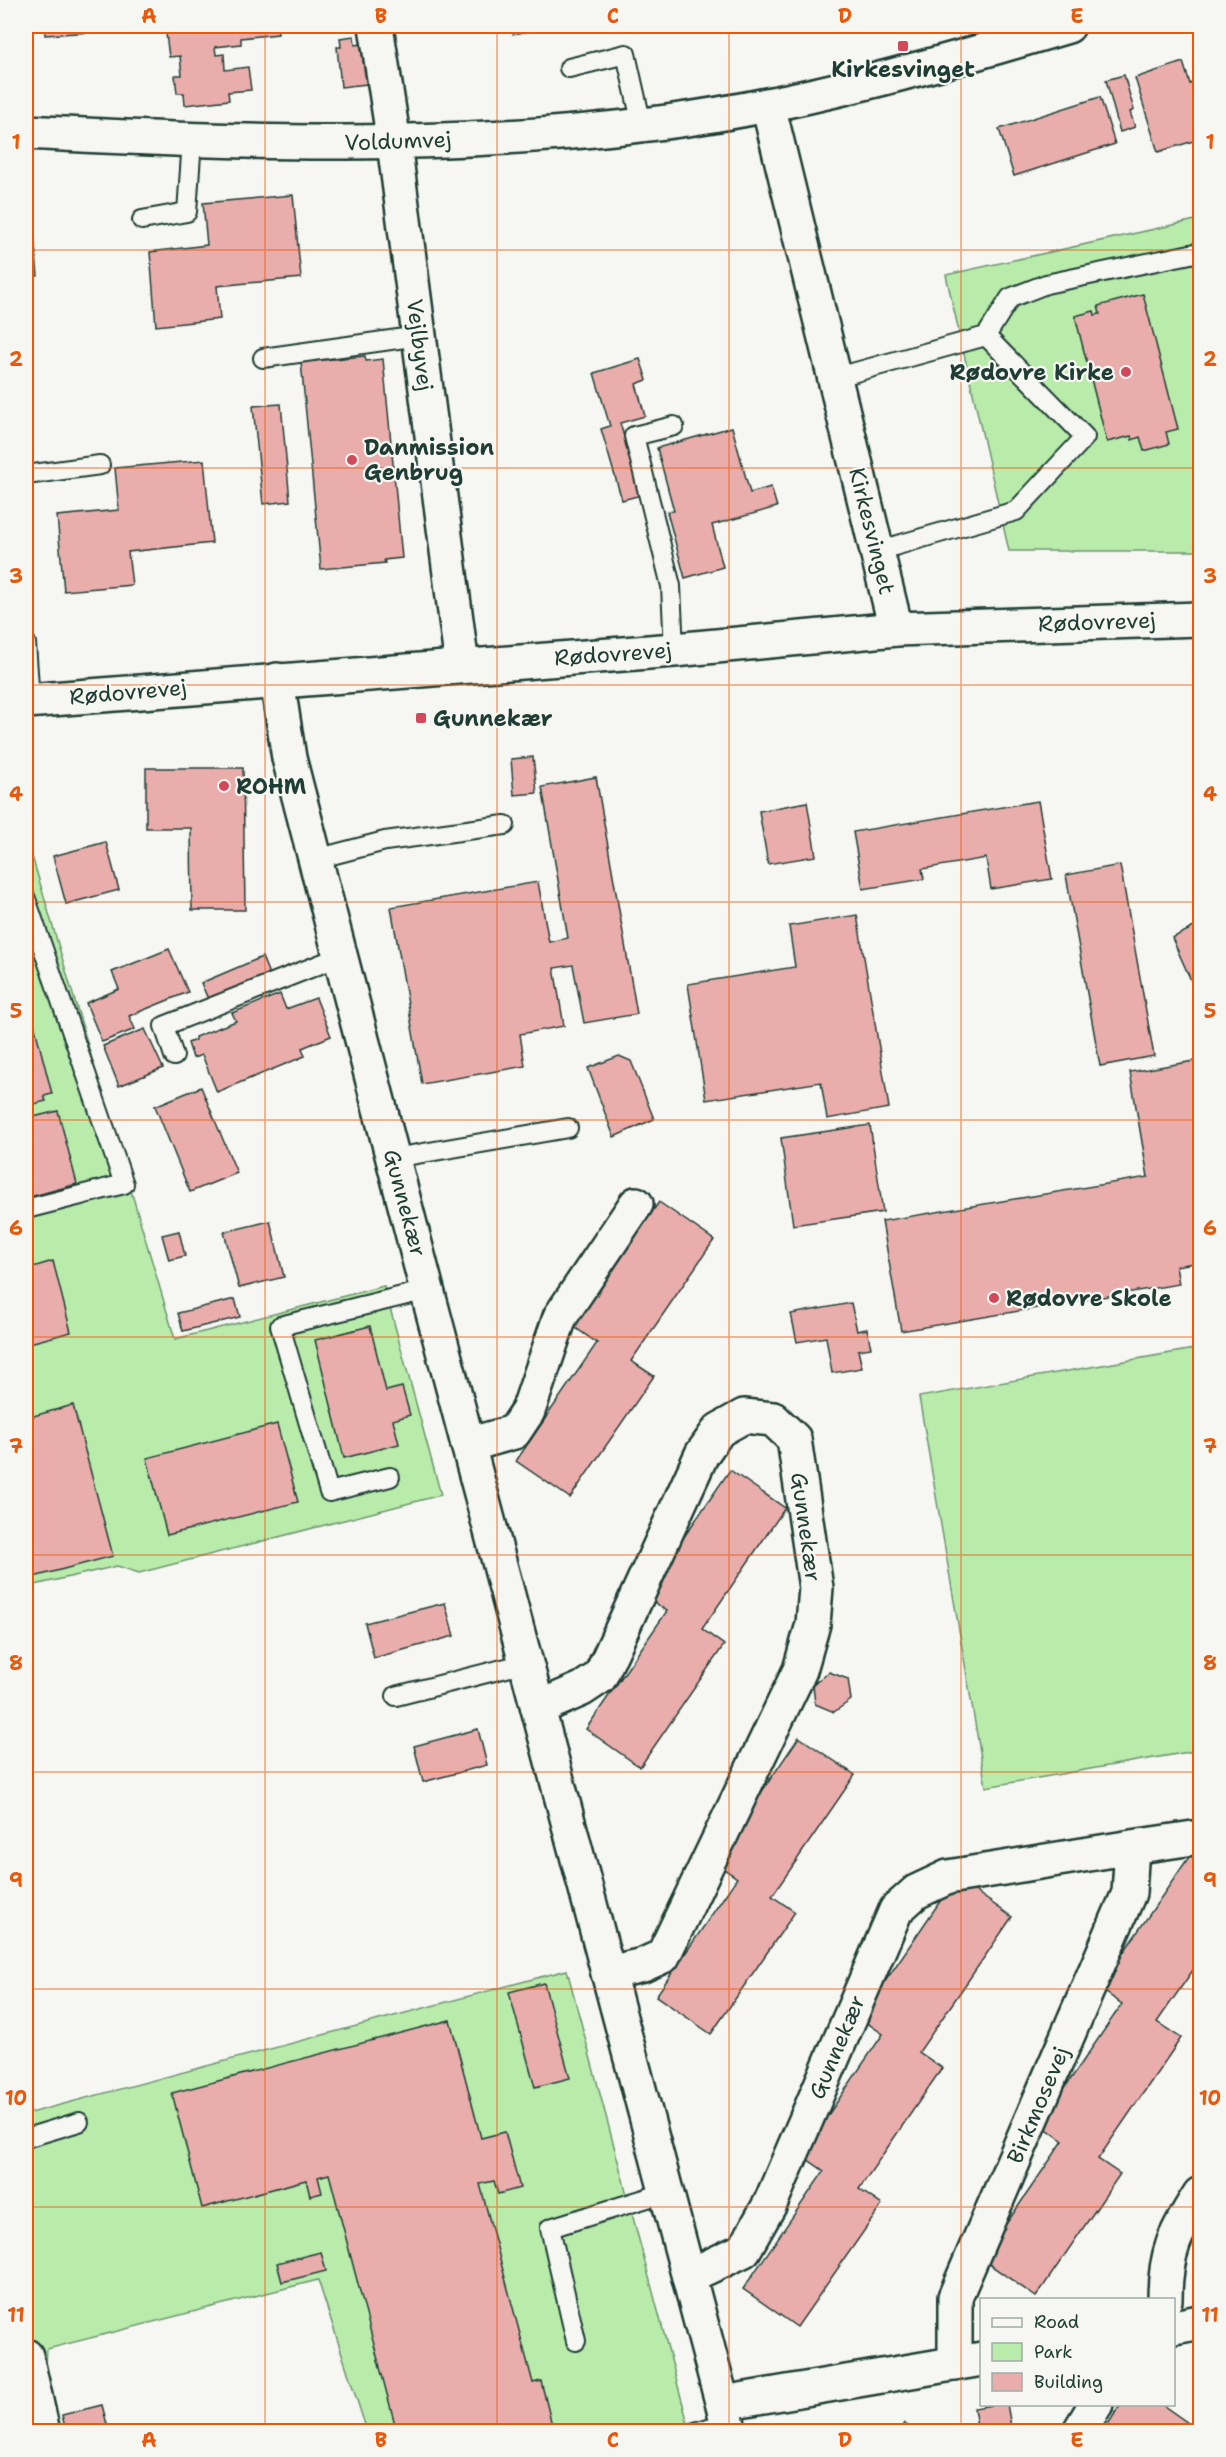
<svg xmlns="http://www.w3.org/2000/svg" width="1226" height="2457" viewBox="0 0 1226 2457" font-family="'Shantell Sans',sans-serif">
	<rect width="100%" height="100%" fill="#f6f6f2"/>
	<filter id="ink" filterUnits="userSpaceOnUse"><feTurbulence type="fractalNoise" baseFrequency=".0167" numOctaves="2"/><feDisplacementMap in="SourceGraphic" scale="12" xChannelSelector="R" yChannelSelector="G"/><feConvolveMatrix kernelMatrix="1 2 1 2 8 2 1 2 1" color-interpolation-filters="sRGB"/></filter>
	<g filter="url(#ink)">
		<!-- green -->
		<g fill="#b9ebab" stroke="#6c9470" stroke-width="1.5">
			<polygon points="1200,219 1200,551 1009,551 946,275"/>
			<polygon points="26,836 175,1339 384,1286 441,1495 139,1573 117,1566 26,1587"/>
			<polygon points="1200,1348 1200,1750 986,1787 919,1397"/>
			<polygon points="567,1970 690,2431 367,2431 318,2280 47,2349 42,2431 26,2432 26,2114"/>
		</g>
		<!-- building -->
		<g fill="#e9aeac" stroke="#1f3d34" stroke-width="1.5">
			<polygon points="44,26 91,26 92,32 45,35"/>
			<polygon points="165,26 277,26 278,34 241,38 241,44 215,47 216,55 224,54 225,70 248,67 251,90 228,92 229,100 185,105 184,93 177,93 175,75 182,75 180,56 169,57"/>
			<polygon points="512,26 549,26 549,28 513,34"/>
			<polygon points="354,36 355,45 361,44 367,84 341,87 337,47 341,47 340,38"/>
			<polygon points="1183,62 1190,84 1198,81 1200,90 1200,104 1197,105 1200,118 1200,139 1158,152 1135,78"/>
			<polygon points="1124,75 1134,110 1130,112 1135,127 1120,132 1106,80"/>
			<polygon points="1100,97 1115,144 1014,176 999,129"/>
			<polygon points="30,193 38,276 26,278 26,194"/>
			<polygon points="293,195 301,278 217,286 220,319 156,326 150,252 207,245 203,203"/>
			<polygon points="1143,294 1178,429 1166,432 1169,444 1144,451 1140,437 1132,440 1131,436 1107,442 1075,316 1094,311 1095,315 1100,314 1098,306"/>
			<polygon points="365,356 366,361 383,359 402,558 384,560 385,563 321,569 301,362"/>
			<polygon points="640,359 647,380 636,384 645,416 620,423 641,495 622,500 601,429 610,426 594,373"/>
			<polygon points="281,404 290,501 263,504 253,406"/>
			<polygon points="732,427 750,493 771,487 777,507 712,525 723,567 685,578 667,512 674,511 657,448"/>
			<polygon points="204,460 212,543 128,552 132,585 64,591 57,516 119,510 115,468"/>
			<polygon points="533,757 537,793 514,795 511,759"/>
			<polygon points="146,768 243,768 245,910 192,910 191,828 146,828"/>
			<polygon points="596,777 637,1014 584,1023 573,965 554,968 564,1026 520,1034 525,1066 422,1084 391,907 538,882 549,942 568,938 542,787"/>
			<polygon points="1038,801 1052,879 991,889 986,858 922,869 924,879 863,889 853,832"/>
			<polygon points="807,802 816,856 768,864 759,811"/>
			<polygon points="106,842 119,890 66,904 53,856"/>
			<polygon points="1120,865 1154,1056 1100,1066 1066,875"/>
			<polygon points="857,915 889,1108 827,1119 821,1082 706,1100 688,984 795,967 789,926"/>
			<polygon points="1200,924 1200,984 1194,987 1172,938"/>
			<polygon points="169,949 188,992 129,1016 135,1029 102,1042 86,1003 119,989 112,972"/>
			<polygon points="262,957 269,974 208,999 201,983"/>
			<polygon points="280,994 286,1009 316,998 331,1036 302,1048 305,1056 217,1092 202,1055 193,1058 188,1043 195,1040 195,1037 236,1021 232,1013"/>
			<polygon points="27,997 52,1094 44,1096 46,1101 26,1106 29,1118 58,1111 77,1184 26,1198"/>
			<polygon points="145,1029 163,1068 119,1086 103,1046"/>
			<polygon points="619,1056 631,1061 654,1119 614,1137 588,1068"/>
			<polygon points="1200,1060 1200,1262 1176,1266 1179,1284 901,1331 882,1221 1148,1177 1130,1072"/>
			<polygon points="201,1087 237,1173 190,1192 155,1106"/>
			<polygon points="870,1125 883,1212 793,1225 781,1138"/>
			<polygon points="659,1202 714,1240 631,1361 654,1376 570,1498 516,1461 597,1343 573,1326"/>
			<polygon points="270,1221 284,1277 239,1288 224,1232"/>
			<polygon points="179,1231 185,1256 169,1260 162,1235"/>
			<polygon points="53,1261 71,1332 26,1344 26,1269"/>
			<polygon points="235,1299 240,1317 183,1331 178,1313"/>
			<polygon points="851,1303 857,1331 867,1329 871,1348 858,1350 862,1368 832,1373 826,1337 797,1342 791,1314"/>
			<polygon points="370,1326 386,1391 402,1387 410,1415 393,1420 399,1444 344,1458 315,1340"/>
			<polygon points="73,1405 113,1556 26,1579 26,1418"/>
			<polygon points="277,1424 298,1502 167,1535 147,1458"/>
			<polygon points="730,1470 785,1508 702,1629 724,1645 640,1767 586,1729 667,1611 644,1595"/>
			<polygon points="445,1603 454,1636 374,1658 365,1623"/>
			<polygon points="829,1672 848,1679 851,1700 834,1712 815,1704 813,1684"/>
			<polygon points="478,1729 487,1765 423,1782 414,1746"/>
			<polygon points="799,1737 855,1775 772,1896 795,1912 711,2034 656,1996 737,1878 714,1862"/>
			<polygon points="1195,1848 1200,1852 1200,1960 1157,2022 1181,2038 1098,2159 1120,2174 1036,2297 982,2259 1063,2141 1040,2124 1122,2004 1099,1988"/>
			<polygon points="956,1878 1012,1917 919,2052 942,2068 859,2189 882,2205 797,2327 743,2289 824,2171 801,2155 883,2034 860,2018"/>
			<polygon points="544,1983 570,2078 535,2087 509,1992"/>
			<polygon points="450,2020 481,2138 505,2132 520,2188 498,2194 494,2181 480,2184 533,2383 541,2381 553,2429 546,2432 397,2432 329,2174 318,2177 322,2193 310,2196 306,2180 202,2208 172,2093"/>
			<polygon points="321,2252 326,2271 282,2282 277,2263"/>
			<polygon points="998,2404 1007,2404 1012,2432 978,2432 974,2408"/>
			<polygon points="1121,2404 1161,2404 1188,2423 1182,2432 1103,2432"/>
			<polygon points="102,2405 109,2432 66,2432 62,2415"/>
			<polygon points="904,2423 916,2432 899,2432"/>
		</g>
		<g fill="none" stroke-linecap="round" stroke-linejoin="round">
			<defs>
				<g id="service">
					<polyline points="569,68 626,54 642,125"/>
					<polyline points="142,220 187,212 192,140"/>
					<polyline points="986,336 1010,298 1046,284 1200,252"/>
					<polyline points="263,358 419,336"/>
					<polyline points="834,378 986,336 1085,437 1016,511 877,551"/>
					<polyline points="26,475 100,465"/>
					<polyline points="26,643 30,701"/>
					<polyline points="674,650 671,586 634,436 674,426"/>
					<polyline points="316,859 385,841 505,825"/>
					<polyline points="26,899 124,1184 26,1209"/>
					<polyline points="174,1056 164,1026 341,956"/>
					<polyline points="394,1158 568,1128"/>
					<polyline points="390,1477 329,1492 280,1326 427,1290"/>
					<polyline points="396,1696 526,1663"/>
					<polyline points="26,2138 79,2122"/>
					<polyline points="576,2341 550,2228 667,2192"/>
					<polyline points="695,2432 728,2422"/>
				</g>
				<g id="minor">
					<polyline points="376,26 394,143 462,666"/>
					<polyline points="768,105 896,629"/>
					<path d="M26,132C239,144 454,150 666,122C803,104 936,65 1068,26"/>
					<polyline points="277,680 289,758 427,1290 730,2432"/>
					<polyline points="468,1445 514,1432 528,1411 560,1317 636,1204"/>
					<polyline points="538,1708 582,1689 600,1677 702,1454 719,1430 744,1416 773,1419 794,1439 816,1588 813,1624 800,1670 663,1956 643,1965 608,1973"/>
					<polyline points="1132,1847 1200,1837"/>
					<polyline points="689,2276 744,2250 770,2204 896,1910 916,1892 948,1877 1132,1847 1129,1893 955,2297 955,2364"/>
					<path d="M1165,2300C1165,2252 1175,2233 1200,2194"/>
					<polyline points="1174,2327 1200,2322"/>
					<polyline points="26,2356 43,2432"/>
					<polyline points="723,2403 982,2359"/>
					<polyline points="1079,2432 1096,2404"/>
				</g>
				<polyline id="tertiary" points="26,701 674,650 896,629 1200,619"/>
			</defs>
			<!-- service casing -->
			<use href="#service" stroke="#1f3d34" stroke-width="22"/>
			<!-- minor casing -->
			<use href="#minor" stroke="#1f3d34" stroke-width="38"/>
			<!-- tertiary casing -->
			<use href="#tertiary" stroke="#1f3d34" stroke-width="38"/>
			<!-- service -->
			<use href="#service" stroke="#f6f6f2" stroke-width="18"/>
			<!-- minor -->
			<use href="#minor" stroke="#f6f6f2" stroke-width="33"/>
			<!-- tertiary -->
			<use href="#tertiary" stroke="#f6f6f2" stroke-width="33"/>
		</g>
	</g>
	<!-- grid -->
	<path fill="none" stroke="#e8590c" stroke-width="1.5" stroke-opacity="0.55" d="M265,26V2432M497,26V2432M729,26V2432M961,26V2432M26,250H1200M26,468H1200M26,685H1200M26,902H1200M26,1120H1200M26,1337H1200M26,1555H1200M26,1772H1200M26,1989H1200M26,2207H1200"/>
	<!-- markers -->
	<g fill="#d1495b" stroke="#f6f6f2" stroke-width="2">
		<rect x="897" y="40" width="12" height="12" rx="3"/>
		<circle cx="1126" cy="372" r="6"/>
		<circle cx="352" cy="460" r="6"/>
		<rect x="415" y="712" width="12" height="12" rx="3"/>
		<circle cx="224" cy="786" r="6"/>
		<circle cx="994" cy="1298" r="6"/>
	</g>
	<g text-anchor="middle" dominant-baseline="central" stroke-width="4.5" stroke-linejoin="round" paint-order="stroke">
		<!-- poi labels -->
		<g font-size="22" font-weight="bold" fill="#1f3d34" stroke="#f6f6f2" text-anchor="start">
			<text x="903" y="69" text-anchor="middle">Kirkesvinget</text>
			<text x="1114" y="372" text-anchor="end">Rødovre Kirke</text>
			<text x="364" y="447">Danmission<tspan x="364" dy="25">Genbrug</tspan></text>
			<text x="433" y="718">Gunnekær</text>
			<text x="236" y="786">ROHM</text>
			<text x="1006" y="1298">Rødovre Skole</text>
		</g>
		<!-- street labels -->
		<g font-size="22" fill="#1f3d34" stroke="#f6f6f2">
			<text transform="translate(398 141) rotate(-2)">Voldumvej</text>
			<text transform="translate(420 345) rotate(83)">Vejlbyvej</text>
			<text transform="translate(872 531) rotate(76)">Kirkesvinget</text>
			<text transform="translate(1097 622) rotate(-2)">Rødovrevej</text>
			<text transform="translate(613 654) rotate(-4)">Rødovrevej</text>
			<text transform="translate(128 692) rotate(-5)">Rødovrevej</text>
			<text transform="translate(405 1203) rotate(75)">Gunnekær</text>
			<text transform="translate(806 1527) rotate(82)">Gunnekær</text>
			<text transform="translate(837 2047) rotate(-67)">Gunnekær</text>
			<text transform="translate(1038 2105) rotate(-67)">Birkmosevej</text>
		</g>
	</g>
	<!-- margin -->
	<rect width="1226" height="2457" fill="none" stroke="#f6f6f2" stroke-width="66"/>
	<!-- legend -->
	<rect x="980" y="2298" width="195" height="108" fill="#f6f6f2" stroke="#a0aca6" stroke-width="1.5"/>
	<rect x="992" y="2318" width="30" height="9" fill="#f6f6f2" stroke="#a0aca6" stroke-width="1.5"/>
	<text x="1034" y="2328" font-size="18" fill="#1f3d34">Road</text>
	<rect x="992" y="2343" width="30" height="18" fill="#b9ebab" stroke="#a0aca6" stroke-width="1.5"/>
	<text x="1034" y="2358" font-size="18" fill="#1f3d34">Park</text>
	<rect x="992" y="2373" width="30" height="18" fill="#e9aeac" stroke="#a0aca6" stroke-width="1.5"/>
	<text x="1034" y="2388" font-size="18" fill="#1f3d34">Building</text>
	<rect x="33" y="33" width="1160" height="2391" fill="none" stroke="#e8590c" stroke-width="2"/>
	<g font-size="20" text-anchor="middle" font-weight="bold" fill="#e8590c">
		<text x="149" y="23">A</text>
		<text x="381" y="23">B</text>
		<text x="613" y="23">C</text>
		<text x="845" y="23">D</text>
		<text x="1077" y="23">E</text>
		<text x="16" y="149">1</text>
		<text x="1210" y="149">1</text>
		<text x="16" y="366">2</text>
		<text x="1210" y="366">2</text>
		<text x="16" y="583">3</text>
		<text x="1210" y="583">3</text>
		<text x="16" y="801">4</text>
		<text x="1210" y="801">4</text>
		<text x="16" y="1018">5</text>
		<text x="1210" y="1018">5</text>
		<text x="16" y="1235">6</text>
		<text x="1210" y="1235">6</text>
		<text x="16" y="1453">7</text>
		<text x="1210" y="1453">7</text>
		<text x="16" y="1670">8</text>
		<text x="1210" y="1670">8</text>
		<text x="16" y="1887">9</text>
		<text x="1210" y="1887">9</text>
		<text x="16" y="2105">10</text>
		<text x="1210" y="2105">10</text>
		<text x="16" y="2322">11</text>
		<text x="1210" y="2322">11</text>
		<text x="149" y="2447">A</text>
		<text x="381" y="2447">B</text>
		<text x="613" y="2447">C</text>
		<text x="845" y="2447">D</text>
		<text x="1077" y="2447">E</text>
	</g>
</svg>
